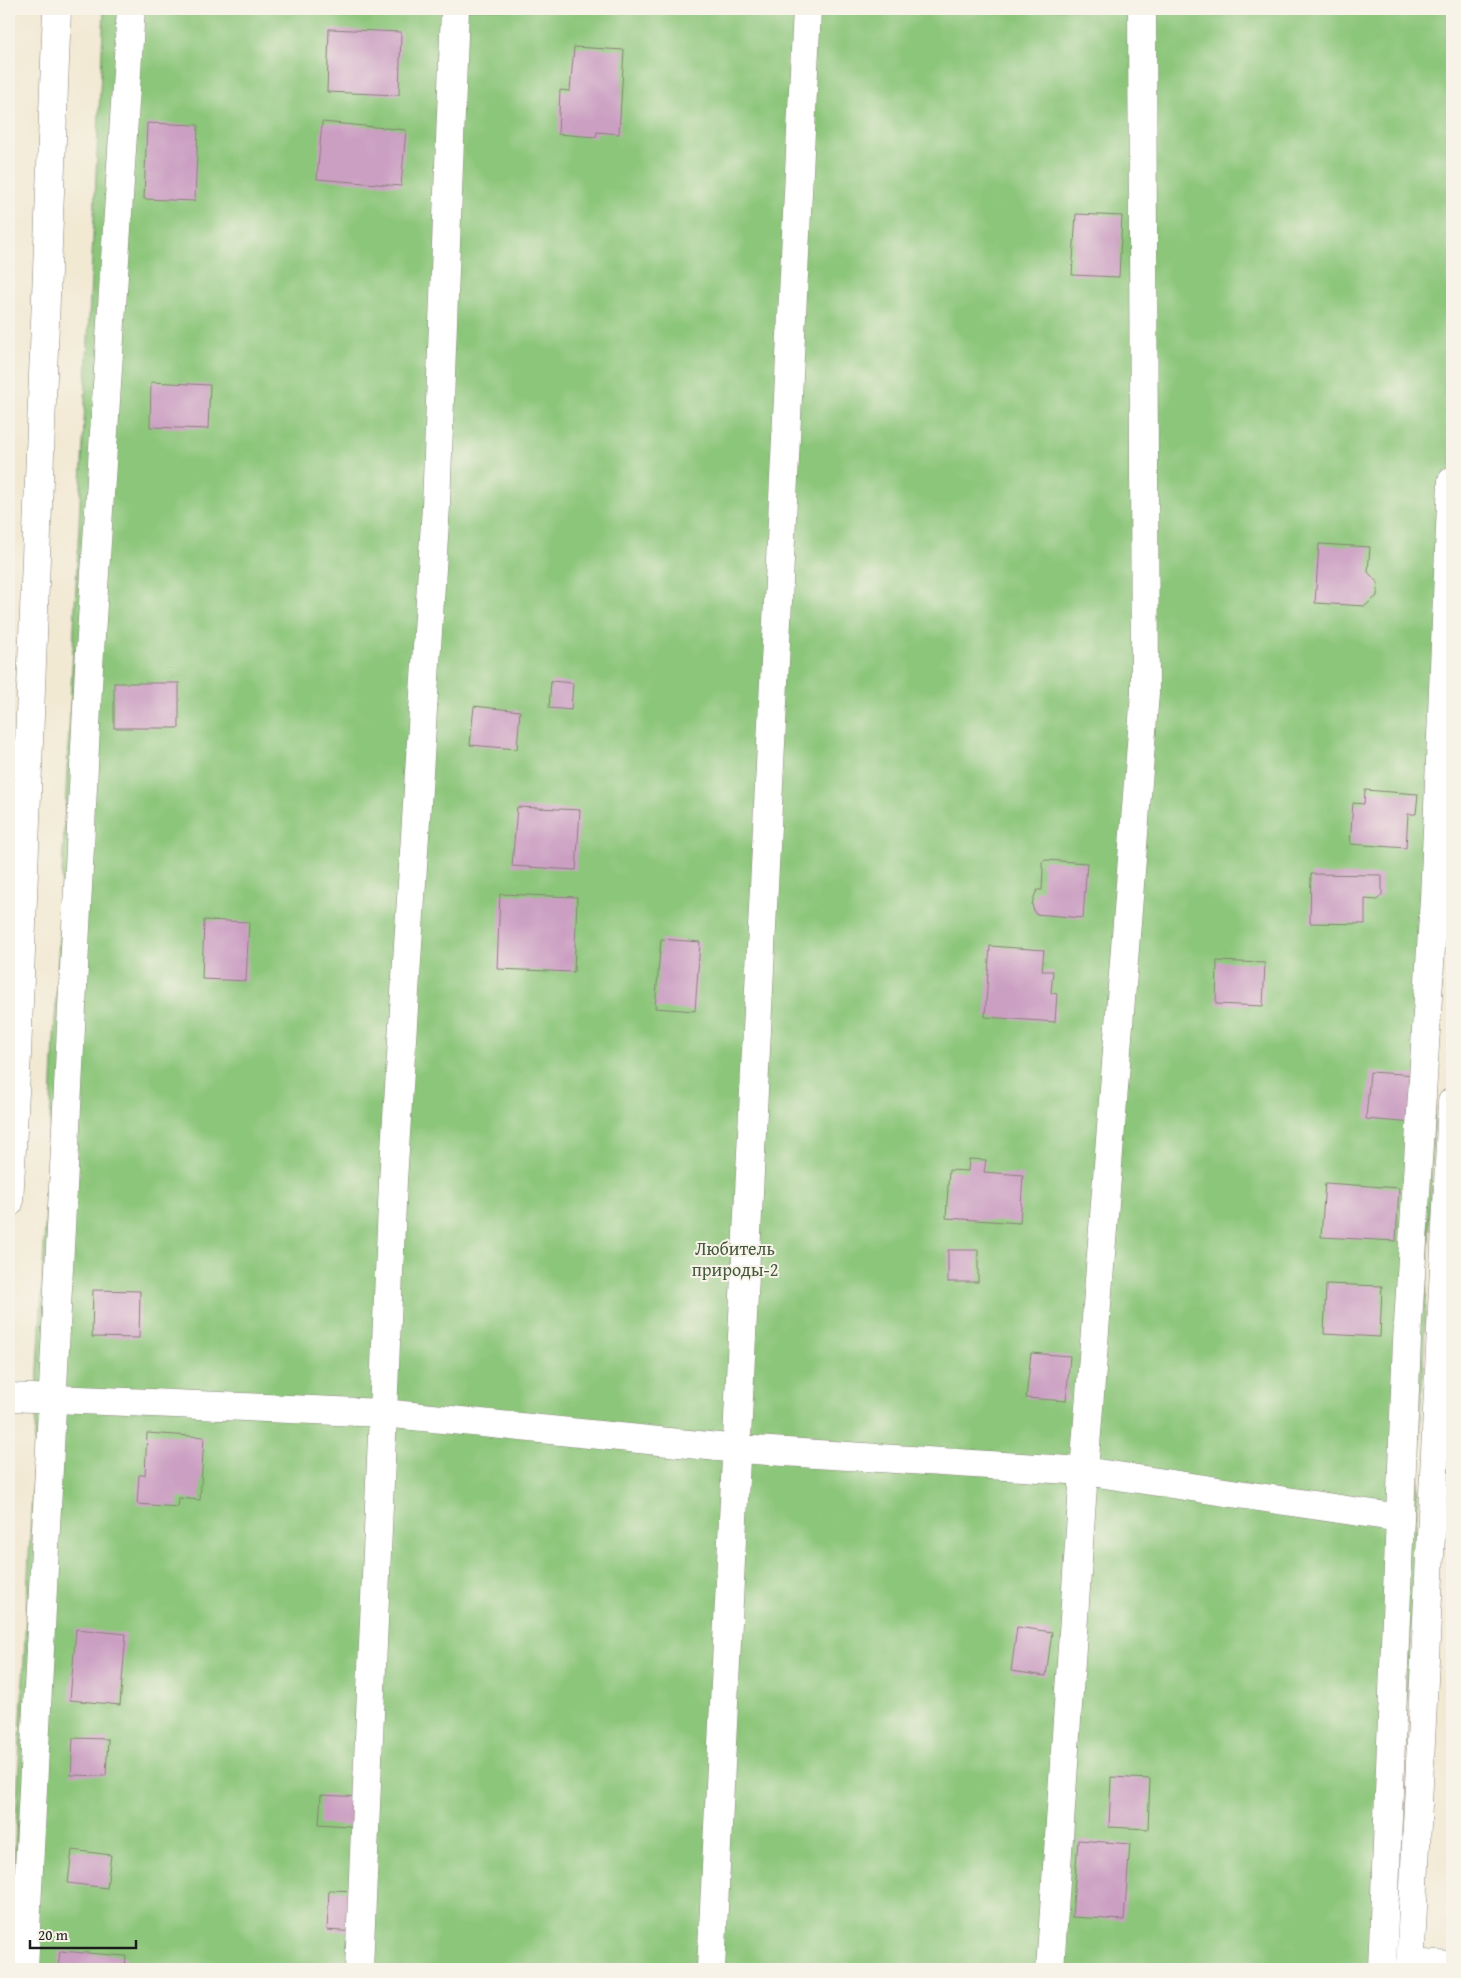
<svg xmlns="http://www.w3.org/2000/svg" width="1461" height="1978" viewBox="0 0 1461 1978" font-family="'Gentium Book Plus',serif">
	<rect width="100%" height="100%" fill="#f7f3e8"/>
	<filter id="ink" filterUnits="userSpaceOnUse"><feTurbulence type="fractalNoise" baseFrequency=".02" numOctaves="2"/><feDisplacementMap in="SourceGraphic" scale="10" xChannelSelector="R" yChannelSelector="G"/><feConvolveMatrix kernelMatrix="1 2 1 2 8 2 1 2 1" color-interpolation-filters="sRGB"/></filter>
	<filter id="wash" filterUnits="userSpaceOnUse"><feTurbulence type="fractalNoise" baseFrequency=".0096" numOctaves="4" result="noise"/><feDisplacementMap in="SourceGraphic" scale="20" xChannelSelector="R" yChannelSelector="G"/><feGaussianBlur stdDeviation="1.12" result="paint"/><feColorMatrix in="noise" values="0 0 0 0 0 0 0 0 0 0 0 0 0 0 0 0 0 1.4 0 .05"/><feComposite in="paint" operator="in"/></filter>
	<g filter="url(#wash)">
		<rect width="100%" height="100%" fill="#f2e9d3"/>
		<!-- green -->
		<polygon fill="#8cc67a" stroke="#54714b" points="104,9 1452,9 1452,727 1412,1613 1391,1969 9,1969"/>
		<g id="blocks">
			<!-- building -->
			<g fill="#cb9fc2">
				<polygon points="329,29 401,32 399,95 327,92"/>
				<polygon points="574,47 624,50 619,134 597,132 596,137 558,134 560,90 570,91"/>
				<polygon points="322,122 406,130 401,186 317,179"/>
				<polygon points="147,123 198,125 195,201 144,199"/>
				<polygon points="1076,214 1122,216 1119,277 1072,275"/>
				<polygon points="151,382 210,385 208,429 150,427"/>
				<polygon points="1319,544 1370,547 1368,572 1378,583 1377,596 1365,606 1315,603"/>
				<polygon points="551,681 573,683 571,710 549,708"/>
				<rect x="114" y="683" width="65" height="45"/>
				<polygon points="474,706 520,711 517,749 470,745"/>
				<polygon points="1365,790 1418,794 1416,814 1408,814 1406,848 1350,844 1353,803 1364,804"/>
				<polygon points="517,807 580,810 576,870 512,866"/>
				<polygon points="1046,860 1087,863 1083,918 1035,914 1032,905 1034,897 1037,890 1042,890 1043,869 1042,867 1042,862"/>
				<polygon points="1311,874 1382,875 1382,895 1377,900 1365,899 1365,924 1310,923"/>
				<polygon points="500,894 577,897 574,972 497,969"/>
				<polygon points="204,920 249,922 246,981 202,979"/>
				<polygon points="661,939 700,942 695,1011 655,1008"/>
				<polygon points="990,946 1044,950 1042,971 1053,971 1051,993 1057,994 1055,1022 985,1017"/>
				<polygon points="1217,961 1265,963 1263,1006 1216,1004"/>
				<polygon points="1370,1072 1417,1075 1413,1123 1366,1119"/>
				<polygon points="969,1159 986,1160 984,1172 1023,1175 1020,1223 946,1218 949,1170 968,1171"/>
				<polygon points="1325,1183 1399,1188 1396,1241 1321,1237"/>
				<rect x="948" y="1250" width="30" height="32"/>
				<polygon points="1326,1284 1382,1286 1380,1337 1324,1334"/>
				<polygon points="93,1290 140,1291 139,1338 92,1337"/>
				<polygon points="1031,1353 1070,1356 1066,1401 1026,1398"/>
				<polygon points="147,1433 204,1437 200,1500 179,1498 178,1507 137,1504 139,1475 145,1475"/>
				<polygon points="1017,1627 1052,1632 1046,1676 1011,1671"/>
				<polygon points="76,1629 126,1634 120,1705 70,1700"/>
				<polygon points="73,1738 108,1739 106,1776 71,1775"/>
				<polygon points="1111,1777 1150,1779 1148,1829 1109,1827"/>
				<polygon points="321,1795 364,1797 362,1827 319,1824"/>
				<polygon points="1078,1840 1130,1844 1124,1920 1072,1917"/>
				<polygon points="72,1850 111,1855 107,1888 68,1883"/>
				<polygon points="329,1890 359,1891 357,1932 327,1930"/>
				<polygon points="60,1951 126,1956 125,1969 58,1969"/>
			</g>
		</g>
	</g>
	<g filter="url(#ink)">
		<use href="#blocks" fill-opacity="0" stroke="#878278" stroke-width="1"/>
		<g fill="none" stroke-linecap="round" stroke-linejoin="round">
			<defs>
				<g id="minor">
					<polyline points="9,1203 17,1055 57,9"/>
					<polyline points="9,1397 383,1413 738,1449 1084,1471 1400,1518"/>
					<polyline points="1410,1963 1452,1966"/>
					<polyline points="24,1969 89,667 131,9"/>
					<polyline points="359,1969 393,1181 436,506 455,9"/>
					<polyline points="711,1969 807,9"/>
					<polyline points="1050,1969 1084,1471 1145,693 1142,9"/>
					<polyline points="1382,1969 1407,1340 1434,899 1452,481"/>
					<polyline points="1410,1969 1452,1102"/>
				</g>
			</defs>
			<!-- minor casing -->
			<use href="#minor" stroke="#878278" stroke-width="29"/>
			<!-- minor -->
			<use href="#minor" stroke="#fff" stroke-width="28"/>
		</g>
	</g>
	<g text-anchor="middle" dominant-baseline="central" stroke-width="4" stroke-linejoin="round" paint-order="stroke">
		<!-- park labels -->
		<g font-size="18" fill="#43583d" stroke="#f7f3e8">
			<text x="735" y="1248">Любитель<tspan x="735" dy="21">природы-2</tspan></text>
		</g>
	</g>
	<!-- margin -->
	<rect width="1461" height="1978" fill="none" stroke="#f7f3e8" stroke-width="30"/>
	<!-- scale -->
	<path d="M30 1940v8h106v-8" fill="none" stroke="#1c1c1c" stroke-width="2.5"/>
	<text x="38" y="1940" font-size="15" fill="#1c1c1c" stroke="#f7f3e8" stroke-width="4" paint-order="stroke">20 m</text>
</svg>
